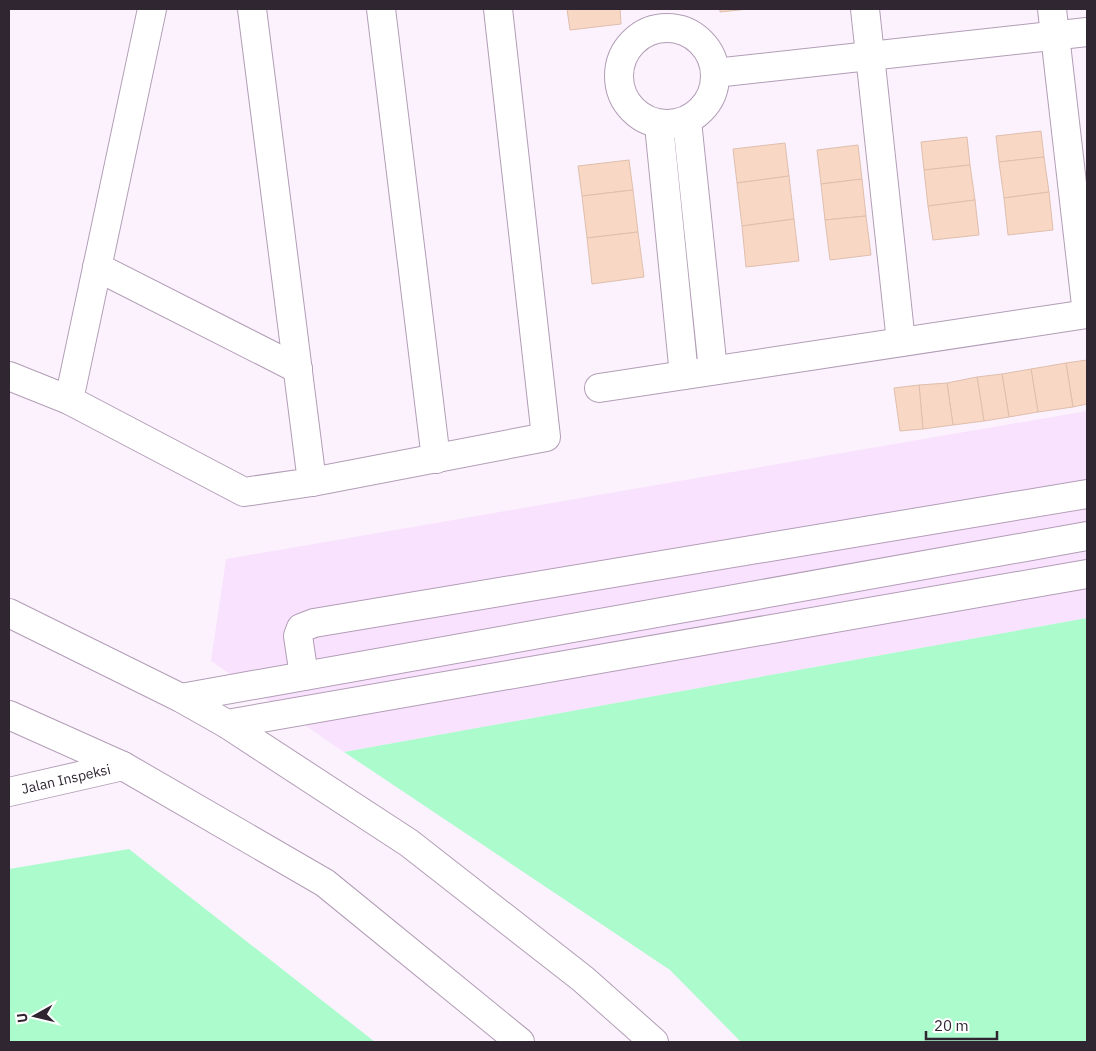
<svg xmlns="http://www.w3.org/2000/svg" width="1096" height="1051" viewBox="0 0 1096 1051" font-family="'IBM Plex Sans',sans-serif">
	<rect width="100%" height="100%" fill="#fbf2fd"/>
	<!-- built -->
	<polygon fill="#f9e2fd" points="1087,411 1087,618 344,752 211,661 226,559"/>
	<!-- green -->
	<g fill="#acfbcd">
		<polygon points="1087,618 1087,1042 741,1042 670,970 344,752"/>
		<polygon points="129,849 375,1042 9,1042 9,869"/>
	</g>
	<!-- building -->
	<g fill="#f8d7c5" stroke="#dfbfad">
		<polygon points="567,9 620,9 621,24 570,30"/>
		<polygon points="720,9 749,9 720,12"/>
		<polygon points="1041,131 1044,157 999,162 996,136"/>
		<polygon points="967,137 970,165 924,170 921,142"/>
		<polygon points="785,143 789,176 737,183 733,149"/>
		<polygon points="858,145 862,179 821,184 817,150"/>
		<polygon points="1044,157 1049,192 1004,198 999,162"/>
		<polygon points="629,160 633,190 582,196 578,166"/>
		<polygon points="970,165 975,200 928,206 924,170"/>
		<polygon points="789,176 794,219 742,226 737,183"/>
		<polygon points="862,179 866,216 825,220 821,184"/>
		<polygon points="633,190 638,232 587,238 582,196"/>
		<polygon points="1049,192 1053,230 1008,235 1004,198"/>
		<polygon points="975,200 979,235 933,240 928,206"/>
		<polygon points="866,216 871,255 830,260 825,220"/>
		<polygon points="794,219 799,261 746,267 742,226"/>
		<polygon points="638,232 644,277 592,284 587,238"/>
		<polygon points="1087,360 1087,404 1073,407 1066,363"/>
		<polygon points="1066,363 1073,407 1038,412 1031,369"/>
		<polygon points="1031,369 1038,412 1009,417 1002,374"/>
		<polygon points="1002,374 1009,417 984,421 977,377"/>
		<polygon points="977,377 984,421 953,425 947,383"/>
		<polygon points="947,383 953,425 923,429 919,385"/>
		<polygon points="919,385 923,429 900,431 894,388"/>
	</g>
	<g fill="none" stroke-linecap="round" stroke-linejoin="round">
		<defs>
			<g id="minor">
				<polyline points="381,9 436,459"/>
				<polyline points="865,9 901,342"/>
				<polyline points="1052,9 1087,314"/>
				<circle cx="667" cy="76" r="48"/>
				<polyline points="715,73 1087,32"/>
				<polyline points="687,121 713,370"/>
				<polyline points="659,125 684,375"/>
				<polyline points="97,267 298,369"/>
				<polyline points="9,376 69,400 244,492 312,482 252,9"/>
				<polyline points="599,388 1087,314"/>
				<polyline points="69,400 152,9"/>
				<polyline points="312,482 546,437 498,9"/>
				<polyline points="9,613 181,698 227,724 409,843 583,979 654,1042"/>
				<polyline points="304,676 298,636 301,628 314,623 1087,494"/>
				<polyline points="181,698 1087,536"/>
				<polyline points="9,715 123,766 325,883 520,1042"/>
				<polyline points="227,724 1087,574"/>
				<polyline points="9,792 123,766"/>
			</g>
		</defs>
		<!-- minor casing -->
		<use href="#minor" stroke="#b29db6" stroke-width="30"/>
		<!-- minor -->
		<use href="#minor" stroke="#fff" stroke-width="28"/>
	</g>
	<g text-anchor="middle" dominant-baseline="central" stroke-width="4" stroke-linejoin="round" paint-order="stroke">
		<!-- street labels -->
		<g font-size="14" fill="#2f2631" stroke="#fff">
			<text transform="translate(66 779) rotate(-13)">Jalan Inspeksi</text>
		</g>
	</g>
	<!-- border -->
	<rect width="1096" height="1051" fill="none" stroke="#2f2631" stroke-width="20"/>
	<!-- north arrow -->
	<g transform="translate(35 1016) rotate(262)" stroke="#ffffff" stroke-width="4" paint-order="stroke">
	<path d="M0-4L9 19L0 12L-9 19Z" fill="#2f2631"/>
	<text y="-8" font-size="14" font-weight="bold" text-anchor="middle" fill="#2f2631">U</text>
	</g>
	<!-- scale -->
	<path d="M926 1031v8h71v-8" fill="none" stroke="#2f2631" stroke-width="2.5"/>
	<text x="934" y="1031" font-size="15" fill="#2f2631" stroke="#ffffff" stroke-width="4" paint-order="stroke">20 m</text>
</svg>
